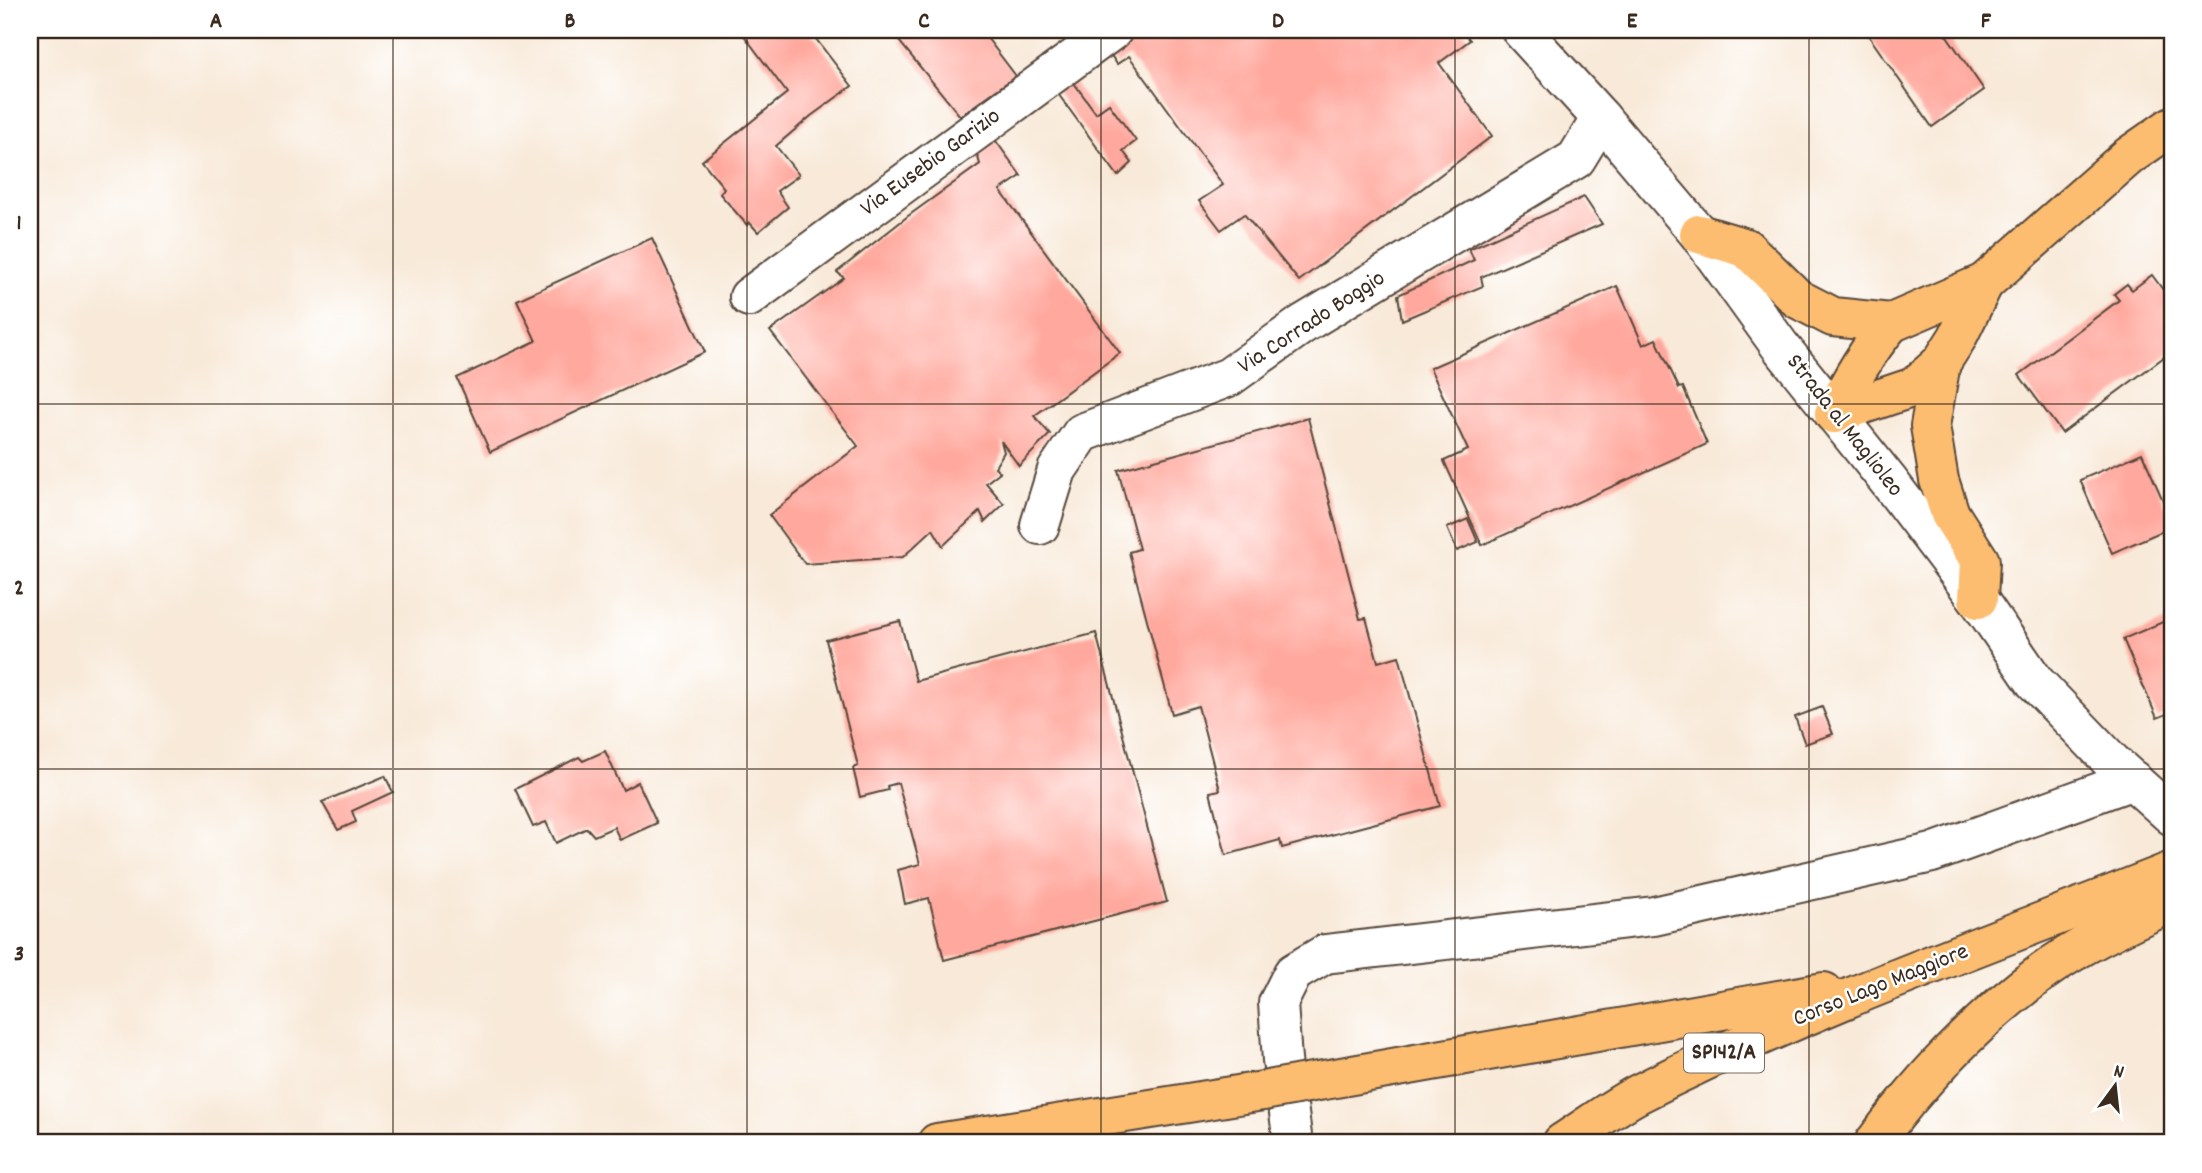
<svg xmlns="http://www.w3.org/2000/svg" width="2202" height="1173" viewBox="0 0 2202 1173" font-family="Dekko,sans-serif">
	<rect width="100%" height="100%" fill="#fff"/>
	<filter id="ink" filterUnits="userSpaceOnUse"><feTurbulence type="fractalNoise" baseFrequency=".0143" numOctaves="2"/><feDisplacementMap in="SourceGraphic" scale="14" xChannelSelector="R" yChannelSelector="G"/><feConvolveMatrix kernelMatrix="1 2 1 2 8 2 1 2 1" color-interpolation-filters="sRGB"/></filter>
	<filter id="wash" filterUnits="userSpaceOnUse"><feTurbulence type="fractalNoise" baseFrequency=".00686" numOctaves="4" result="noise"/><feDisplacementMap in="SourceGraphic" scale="28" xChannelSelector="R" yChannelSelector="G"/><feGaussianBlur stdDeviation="1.57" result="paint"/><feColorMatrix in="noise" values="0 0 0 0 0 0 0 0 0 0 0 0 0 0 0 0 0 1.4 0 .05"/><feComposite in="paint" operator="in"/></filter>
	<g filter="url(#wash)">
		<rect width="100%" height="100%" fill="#f8e9d8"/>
		<g id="blocks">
			<!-- building -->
			<g fill="#ffa89d">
				<polygon points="740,30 809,30 852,86 811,116 776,146 799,175 777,191 788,207 758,232 749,222 747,225 720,194 724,188 702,161 787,93"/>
				<polygon points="914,30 981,30 1016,76 960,116 899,41"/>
				<polygon points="1026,30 1048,30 1034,40"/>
				<polygon points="1135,30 1462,30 1470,40 1439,63 1492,136 1299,281 1244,214 1221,230 1199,201 1223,185 1129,56 1117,64 1108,51"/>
				<polygon points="1870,30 1943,30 1984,90 1932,127 1866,32"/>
				<polygon points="1071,79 1096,113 1109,104 1136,141 1123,151 1132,163 1118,176 1056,91"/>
				<polygon points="996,141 1021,176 1000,190 1120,353 1034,416 1050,434 1019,466 1001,441 1004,452 995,467 1000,472 986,483 1004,504 985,522 980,511 943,546 933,529 903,557 805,564 769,515 858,446 770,331 844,278 837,272 908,216 980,164 977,154"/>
				<polygon points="1584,197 1602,224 1481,277 1483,286 1402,320 1398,295 1474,260 1469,249"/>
				<polygon points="652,238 705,352 490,452 457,378 536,341 517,300"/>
				<polygon points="2152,275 2172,302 2172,351 2062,433 2019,375 2119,300 2114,294 2127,284 2132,290"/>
				<polygon points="1617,286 1643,345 1656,339 1679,388 1683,387 1707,444 1482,545 1444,461 1468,450 1430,368"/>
				<polygon points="1308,418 1360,619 1366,618 1378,662 1399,656 1440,806 1282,848 1280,840 1226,855 1210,792 1220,790 1198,706 1172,714 1129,552 1139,549 1118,470"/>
				<polygon points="2142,453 2172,521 2172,527 2112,553 2080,480"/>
				<polygon points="1468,519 1478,542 1457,551 1447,528"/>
				<polygon points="2172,618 2172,712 2157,718 2123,639"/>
				<polygon points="900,621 916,681 1096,633 1167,902 944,960 929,898 905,904 898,870 920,864 898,783 887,786 888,790 860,797 853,768 858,766 826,640"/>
				<polygon points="1822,707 1833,734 1805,744 1795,717"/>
				<polygon points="605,751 623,790 638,782 657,823 620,840 614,827 594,836 587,828 556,843 546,822 533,827 515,789 579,757 583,761"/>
				<polygon points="385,776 393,792 352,811 356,822 338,830 322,802"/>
			</g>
		</g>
	</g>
	<g filter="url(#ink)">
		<use href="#blocks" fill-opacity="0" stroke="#57473a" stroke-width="2"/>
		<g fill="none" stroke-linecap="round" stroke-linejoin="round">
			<defs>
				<g id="minor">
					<polyline points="1521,30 1601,118 1699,234 1780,346 1890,483 1978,599 2035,682 2111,761 2172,816"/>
					<polyline points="749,297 1113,30"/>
					<polyline points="1040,525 1057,470 1082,433 1229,377 1303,324 1576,159 1601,118"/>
					<polyline points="1293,1143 1282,1060 1278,1003 1293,973 1325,954 1654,916 1932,853 2133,780"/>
				</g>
				<g id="highway">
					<polyline points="1699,234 1746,248 1798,299 1833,317 1891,323 1984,283 2129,156 2172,126"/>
					<polyline points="1834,414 1914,387 1941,363"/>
					<path d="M1834,414C1850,380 1867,351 1891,323"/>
					<polyline points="1978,599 1980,561 1950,514 1939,480 1930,426 1941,363 1957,338 1984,283"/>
					<polyline points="1307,1083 1824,992"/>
					<polyline points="937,1143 1263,1091"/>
					<path d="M1562,1143C1587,1127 1612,1108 1638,1094C1810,1006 1993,942 2172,871"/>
					<path d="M1874,1143C1922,1078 1978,1019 2044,971C2081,944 2130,921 2172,903"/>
				</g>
			</defs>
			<!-- minor casing -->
			<use href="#minor" stroke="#57473a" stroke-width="42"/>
			<!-- highway casing -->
			<use href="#highway" stroke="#57473a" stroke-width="42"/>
			<!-- minor -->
			<use href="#minor" stroke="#fff" stroke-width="38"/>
			<!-- highway -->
			<use href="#highway" stroke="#fcbd6f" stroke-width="38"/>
			<defs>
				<polyline id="highway-bridge" points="1263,1091 1307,1083"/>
			</defs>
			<!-- highway-bridge casing -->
			<use href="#highway-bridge" stroke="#57473a" stroke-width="42" stroke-linecap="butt"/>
			<!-- highway-bridge -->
			<use href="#highway-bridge" stroke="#fcbd6f" stroke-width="38"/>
		</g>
	</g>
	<!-- grid -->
	<path fill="none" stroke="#3b2a1e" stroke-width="2" stroke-opacity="0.55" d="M393,30V1143M747,30V1143M1101,30V1143M1455,30V1143M1809,30V1143M30,404H2172M30,769H2172"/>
	<g text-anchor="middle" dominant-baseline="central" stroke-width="5" stroke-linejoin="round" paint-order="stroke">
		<!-- shield labels -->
		<rect fill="#fff" stroke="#766a62" stroke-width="2" x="1684" y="1033.5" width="80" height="39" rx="5"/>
		<g font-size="23" font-weight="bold" fill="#3b2a1e">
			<text x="1724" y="1053">SP142/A</text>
		</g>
		<!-- street labels -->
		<g font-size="24" fill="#3b2a1e" stroke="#fff">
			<text transform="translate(931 163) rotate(-36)">Via Eusebio Garizio</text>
			<text transform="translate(1312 323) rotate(-33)">Via Corrado Boggio</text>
			<text transform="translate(1844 426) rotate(52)">Strada al Maglioleo</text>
			<text transform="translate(1881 986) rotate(-22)">Corso Lago Maggiore</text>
		</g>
	</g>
	<!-- margin -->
	<rect width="2202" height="1173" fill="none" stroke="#fff" stroke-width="77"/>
	<!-- north arrow -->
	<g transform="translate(2115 1086) rotate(15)" stroke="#ffffff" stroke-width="5" paint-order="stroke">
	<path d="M0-5L12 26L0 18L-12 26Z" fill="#3b2a1e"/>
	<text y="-10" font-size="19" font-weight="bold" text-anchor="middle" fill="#3b2a1e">N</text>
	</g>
	<rect x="38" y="38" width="2126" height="1096" fill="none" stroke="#3b2a1e" stroke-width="2.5"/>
	<g font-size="23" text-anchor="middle" font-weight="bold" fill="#3b2a1e">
		<text x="216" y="27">A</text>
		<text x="570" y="27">B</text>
		<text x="924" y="27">C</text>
		<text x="1278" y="27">D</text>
		<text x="1632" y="27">E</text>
		<text x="1986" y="27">F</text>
		<text x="19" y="229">1</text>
		<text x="19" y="594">2</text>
		<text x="19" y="960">3</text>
	</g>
</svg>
